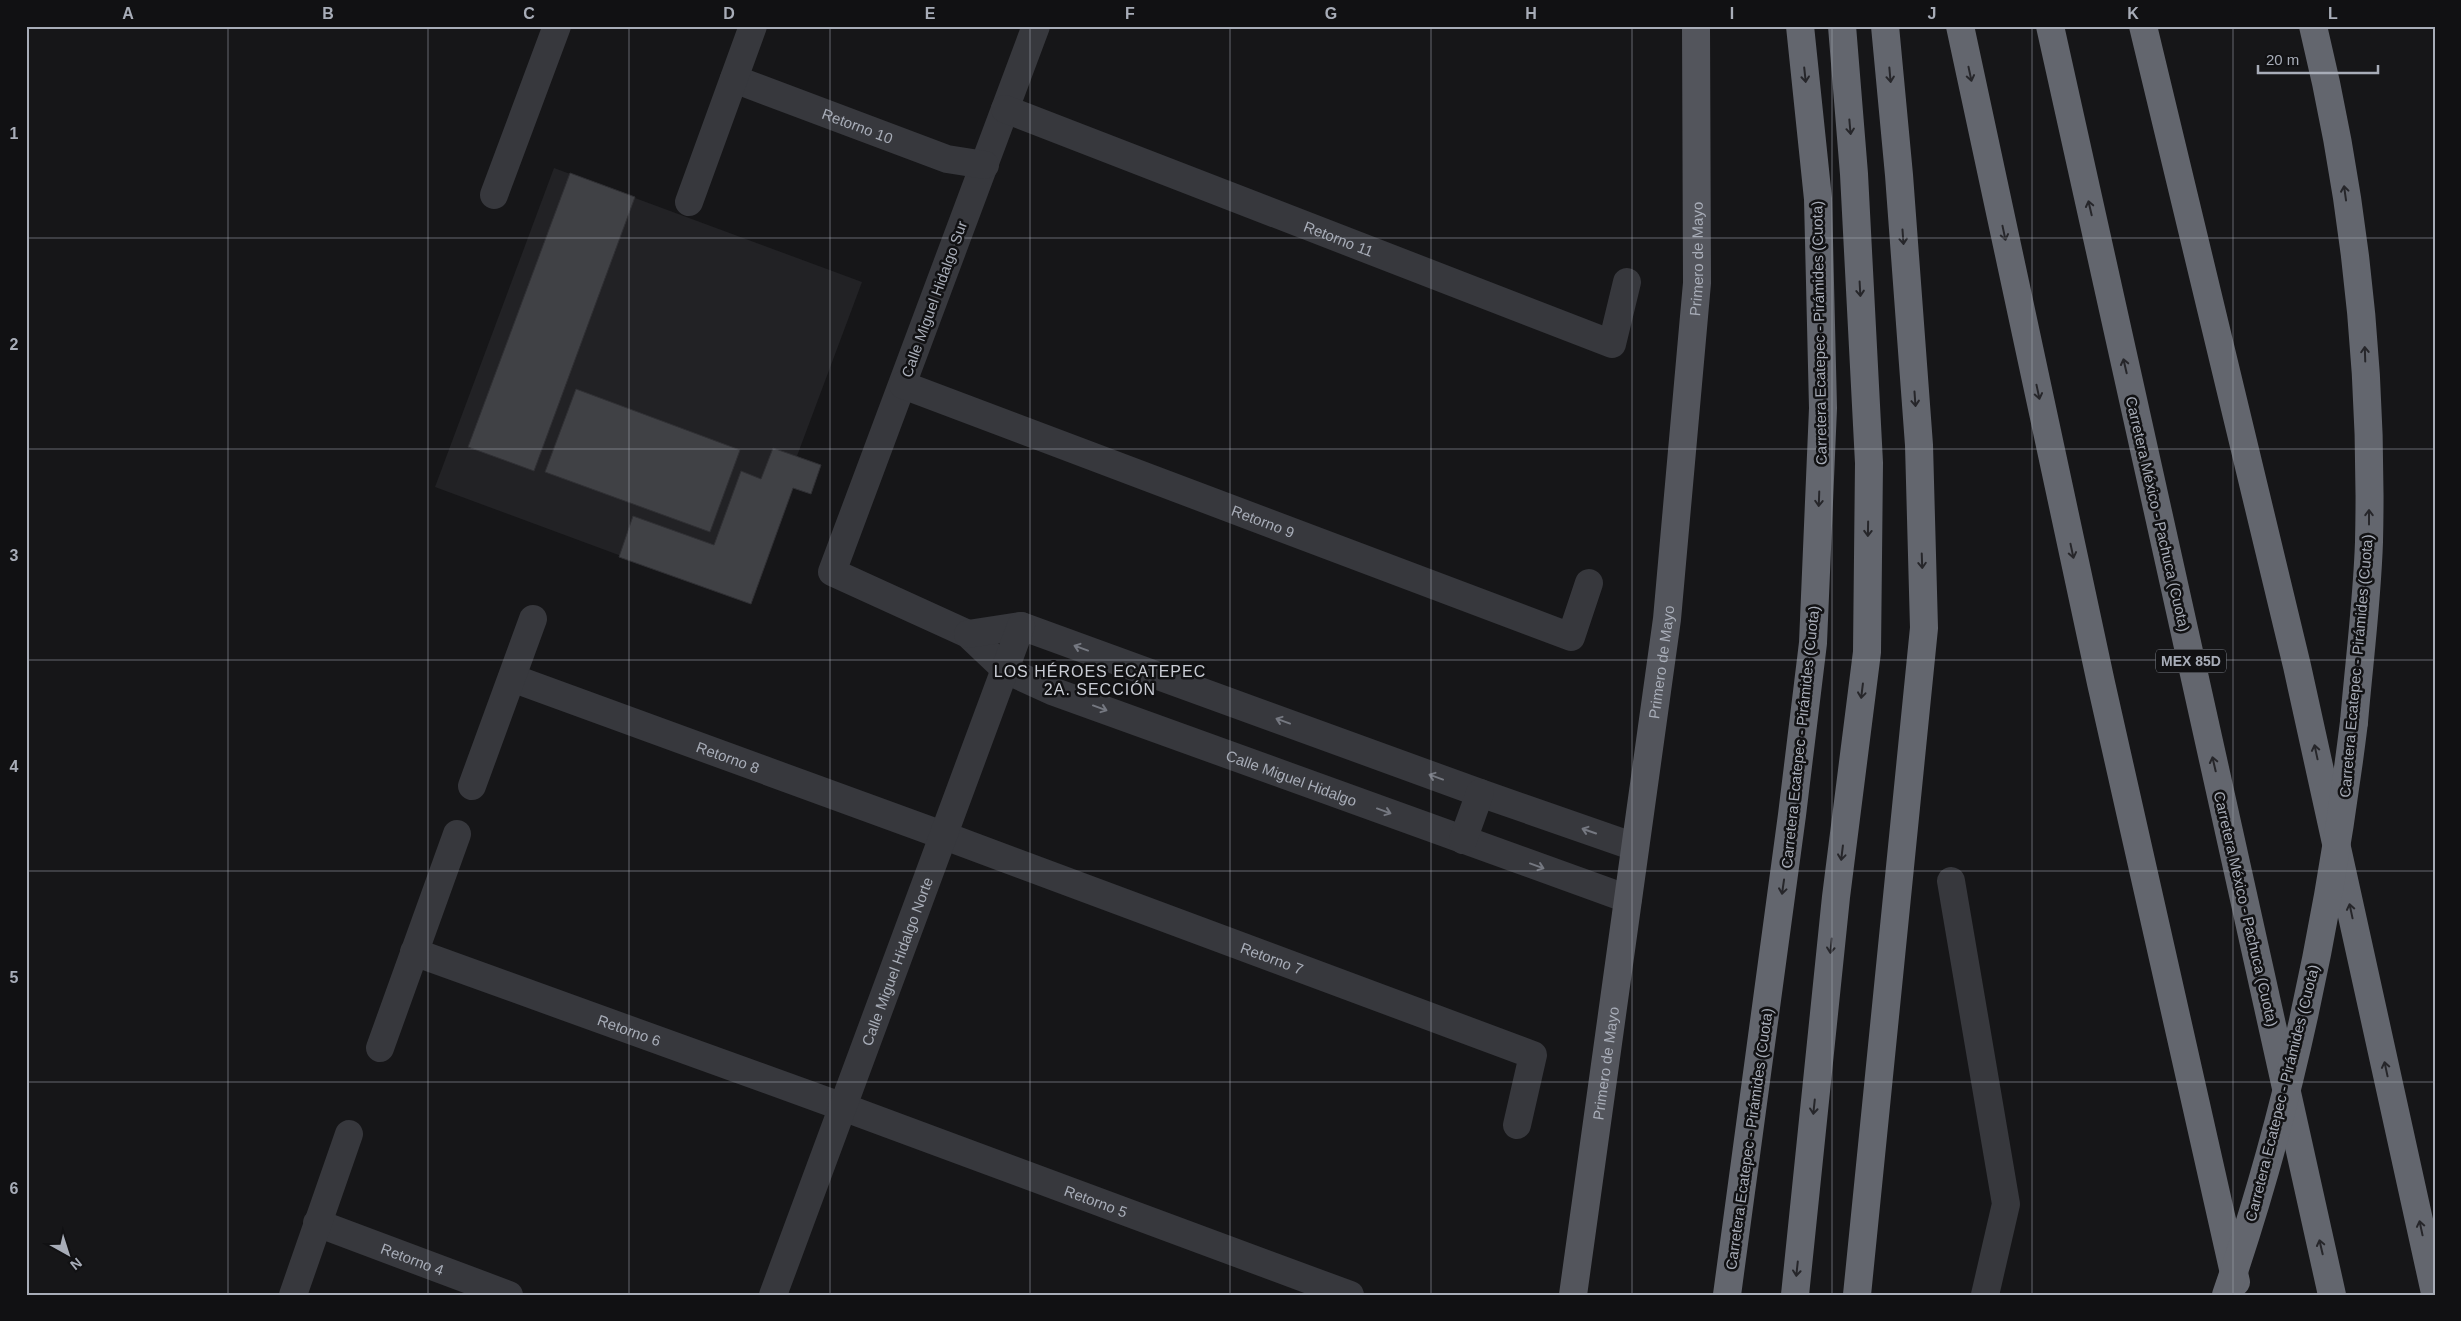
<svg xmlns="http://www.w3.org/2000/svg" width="2461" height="1321" viewBox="0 0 2461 1321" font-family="Arial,sans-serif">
	<rect width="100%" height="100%" fill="#161618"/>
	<!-- built -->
	<polygon fill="#222225" points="554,168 862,282 797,456 793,488 751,604 435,487"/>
	<!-- building -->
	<g fill="#404145" stroke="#303034">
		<polygon points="570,173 635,197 534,471 468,447"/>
		<polygon points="576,389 740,450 710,532 545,472"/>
		<polygon points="773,448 821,465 811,494 793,488 751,604 619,557 633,516 714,545 741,471 761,479"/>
	</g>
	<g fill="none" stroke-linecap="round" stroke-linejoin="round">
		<!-- minor -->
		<g stroke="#37383d" stroke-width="28">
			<path id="s1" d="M1036,26L832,572L968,634L1006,670L1052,691L1628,899"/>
			<path id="s2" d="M734,79L947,159L985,165"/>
			<path id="s3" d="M1005,109L1612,344L1627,282"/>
			<polyline points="494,195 557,26"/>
			<polyline points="689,202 753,26"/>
			<path id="s4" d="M903,385L1571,637L1589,583"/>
			<polyline points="968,634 1021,626 1480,793 1635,847"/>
			<path id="s5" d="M512,678L945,836L1533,1055L1517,1125"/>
			<polyline points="472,786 533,619"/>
			<polyline points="1463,840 1480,793"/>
			<polyline points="1951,881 2006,1204 1985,1295"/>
			<path id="s6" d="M414,952L843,1107L1350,1295"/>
			<polyline points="380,1048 457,834"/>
			<path id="s7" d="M317,1223L509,1295"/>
			<polyline points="293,1295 349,1134"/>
			<path id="s8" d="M773,1295L1021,626"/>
		</g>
		<!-- major -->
		<path stroke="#53555c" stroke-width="28" id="s9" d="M1573,1295L1667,619L1697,283L1696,26"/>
		<!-- highway -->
		<g stroke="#63666e" stroke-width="28">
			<polyline points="1960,26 2101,683 2236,1282"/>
			<polyline points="2050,26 2332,1295"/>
			<polyline points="2143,26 2297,666 2435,1293"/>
			<path d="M2313,26C2354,194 2373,369 2369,542C2367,602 2359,663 2354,722"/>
			<polyline points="1727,1295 1792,815 1813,643 1823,408 1818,199 1800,26"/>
			<polyline points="1795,1295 1836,897 1867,652 1869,463 1854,174 1842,26"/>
			<polyline points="1857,1295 1924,628 1919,445 1899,175 1885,26"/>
		</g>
		<!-- highway-bridge -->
		<path stroke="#63666e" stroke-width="28" d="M2226,1295C2290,1110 2330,916 2354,722"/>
	</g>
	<!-- one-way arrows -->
	<defs><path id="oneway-shaft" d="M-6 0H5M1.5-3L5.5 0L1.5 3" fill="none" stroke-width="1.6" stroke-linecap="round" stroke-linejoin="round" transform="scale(1.25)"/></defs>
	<g stroke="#26262a">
		<use href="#oneway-shaft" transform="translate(1970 74) rotate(78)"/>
		<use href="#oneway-shaft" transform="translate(1805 75) rotate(84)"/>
		<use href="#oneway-shaft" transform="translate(1890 75) rotate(85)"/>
		<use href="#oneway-shaft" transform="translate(1850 127) rotate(85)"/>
		<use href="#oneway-shaft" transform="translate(2345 193) rotate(-98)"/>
		<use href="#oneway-shaft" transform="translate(2090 208) rotate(-103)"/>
		<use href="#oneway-shaft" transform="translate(2004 233) rotate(78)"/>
		<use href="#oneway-shaft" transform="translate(1903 237) rotate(86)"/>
		<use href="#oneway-shaft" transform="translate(1860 289) rotate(87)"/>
		<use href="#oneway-shaft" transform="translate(2365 354) rotate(-92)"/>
		<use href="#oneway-shaft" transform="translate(2125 366) rotate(-103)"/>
		<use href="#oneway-shaft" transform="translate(2038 392) rotate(78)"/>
		<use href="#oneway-shaft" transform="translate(1915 399) rotate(86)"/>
		<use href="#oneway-shaft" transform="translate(1819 499) rotate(92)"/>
		<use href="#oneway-shaft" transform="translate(2369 517) rotate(-90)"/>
		<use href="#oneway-shaft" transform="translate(1868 529) rotate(91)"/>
		<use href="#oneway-shaft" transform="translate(2072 551) rotate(78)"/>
		<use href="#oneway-shaft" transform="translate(1922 561) rotate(88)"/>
		<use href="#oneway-shaft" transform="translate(1862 691) rotate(97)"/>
		<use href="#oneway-shaft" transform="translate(2316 752) rotate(-102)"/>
		<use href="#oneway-shaft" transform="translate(2214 764) rotate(-103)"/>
		<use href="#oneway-shaft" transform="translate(1842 853) rotate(97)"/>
		<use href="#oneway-shaft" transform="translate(1783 887) rotate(98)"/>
		<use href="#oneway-shaft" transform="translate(2351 911) rotate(-102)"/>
		<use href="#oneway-shaft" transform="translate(1831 946) rotate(96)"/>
		<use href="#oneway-shaft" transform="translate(2386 1069) rotate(-102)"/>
		<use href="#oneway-shaft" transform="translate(1814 1107) rotate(96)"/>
		<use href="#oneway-shaft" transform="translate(2421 1228) rotate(-102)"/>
		<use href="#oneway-shaft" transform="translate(2321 1247) rotate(-103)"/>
		<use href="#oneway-shaft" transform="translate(1797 1269) rotate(96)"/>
	</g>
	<g stroke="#757881">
		<use href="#oneway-shaft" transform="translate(1081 648) rotate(-160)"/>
		<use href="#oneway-shaft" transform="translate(1100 708) rotate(20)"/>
		<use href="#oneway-shaft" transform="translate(1283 721) rotate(-160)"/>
		<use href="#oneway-shaft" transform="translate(1436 777) rotate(-160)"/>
		<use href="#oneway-shaft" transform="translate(1384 811) rotate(20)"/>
		<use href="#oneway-shaft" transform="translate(1589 831) rotate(-161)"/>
		<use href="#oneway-shaft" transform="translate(1537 866) rotate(20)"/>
	</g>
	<!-- grid -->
	<path fill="none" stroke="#a8adb8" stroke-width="1" stroke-opacity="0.55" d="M228,26V1295M428,26V1295M629,26V1295M830,26V1295M1030,26V1295M1230,26V1295M1431,26V1295M1632,26V1295M1832,26V1295M2032,26V1295M2233,26V1295M26,238H2435M26,449H2435M26,660H2435M26,871H2435M26,1082H2435"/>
	<g text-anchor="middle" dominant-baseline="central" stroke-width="5" stroke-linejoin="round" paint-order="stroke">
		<!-- shield labels -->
		<rect fill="#111113" stroke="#7b7e86" stroke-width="1" x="2156" y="649.5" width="70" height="23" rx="4"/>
		<g font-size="14" font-weight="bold" fill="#a8adb8">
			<text x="2191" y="661">MEX 85D</text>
		</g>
		<!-- street labels -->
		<g font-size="15" fill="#a8adb8" stroke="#111113">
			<text stroke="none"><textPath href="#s2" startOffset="132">Retorno 10</textPath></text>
			<text stroke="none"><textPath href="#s3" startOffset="358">Retorno 11</textPath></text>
			<text stroke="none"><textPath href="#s9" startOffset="1044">Primero de Mayo</textPath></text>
			<text transform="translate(934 299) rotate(-70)">Calle Miguel Hidalgo Sur</text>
			<text transform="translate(1819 333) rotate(-91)">Carretera Ecatepec - Pirámides (Cuota)</text>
			<text transform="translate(2158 514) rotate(77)">Carretera México - Pachuca (Cuota)</text>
			<text stroke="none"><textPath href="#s4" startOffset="385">Retorno 9</textPath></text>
			<text stroke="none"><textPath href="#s9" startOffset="639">Primero de Mayo</textPath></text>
			<text transform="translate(2356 666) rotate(-85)">Carretera Ecatepec - Pirámides (Cuota)</text>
			<text transform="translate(1800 737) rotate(-84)">Carretera Ecatepec - Pirámides (Cuota)</text>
			<text stroke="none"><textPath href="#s5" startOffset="230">Retorno 8</textPath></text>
			<text stroke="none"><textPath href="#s1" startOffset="1090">Calle Miguel Hidalgo</textPath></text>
			<text transform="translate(2246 909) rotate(77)">Carretera México - Pachuca (Cuota)</text>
			<text stroke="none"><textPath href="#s5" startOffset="810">Retorno 7</textPath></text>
			<text stroke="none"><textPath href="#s8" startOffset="356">Calle Miguel Hidalgo Norte</textPath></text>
			<text stroke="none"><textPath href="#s6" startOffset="229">Retorno 6</textPath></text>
			<text stroke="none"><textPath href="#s9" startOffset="234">Primero de Mayo</textPath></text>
			<text transform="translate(2282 1093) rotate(-76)">Carretera Ecatepec - Pirámides (Cuota)</text>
			<text transform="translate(1749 1139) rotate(-82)">Carretera Ecatepec - Pirámides (Cuota)</text>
			<text stroke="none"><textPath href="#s6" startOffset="726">Retorno 5</textPath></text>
			<text stroke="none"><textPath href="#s7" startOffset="102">Retorno 4</textPath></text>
		</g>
		<!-- neighbourhood labels -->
		<g font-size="16" letter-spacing="1" fill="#c9ccd4" stroke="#111113">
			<text x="1100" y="671">LOS HÉROES ECATEPEC<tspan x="1100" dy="18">2A. SECCIÓN</tspan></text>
		</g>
	</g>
	<!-- border -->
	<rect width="2461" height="1321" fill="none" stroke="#111113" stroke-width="55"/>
	<!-- north arrow -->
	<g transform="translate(68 1254) rotate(141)" stroke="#111113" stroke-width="4" paint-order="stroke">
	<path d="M0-4L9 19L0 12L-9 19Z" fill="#a8adb8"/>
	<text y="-8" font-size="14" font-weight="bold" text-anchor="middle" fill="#a8adb8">N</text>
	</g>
	<!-- scale -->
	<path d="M2258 65v8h120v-8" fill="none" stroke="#a8adb8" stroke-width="2.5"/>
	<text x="2266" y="65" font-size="15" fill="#a8adb8" stroke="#111113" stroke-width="4" paint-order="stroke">20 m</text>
	<rect x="28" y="28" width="2406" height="1266" fill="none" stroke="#a8adb8" stroke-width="2"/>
	<g font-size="16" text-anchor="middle" font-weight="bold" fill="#a8adb8">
		<text x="128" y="19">A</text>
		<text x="328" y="19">B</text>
		<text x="529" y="19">C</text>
		<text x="729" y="19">D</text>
		<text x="930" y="19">E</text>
		<text x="1130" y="19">F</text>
		<text x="1331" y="19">G</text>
		<text x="1531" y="19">H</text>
		<text x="1732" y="19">I</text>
		<text x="1932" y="19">J</text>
		<text x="2133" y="19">K</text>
		<text x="2333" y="19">L</text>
		<text x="14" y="139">1</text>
		<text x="14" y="350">2</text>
		<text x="14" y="561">3</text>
		<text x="14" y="772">4</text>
		<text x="14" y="983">5</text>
		<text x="14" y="1194">6</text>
	</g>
</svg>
